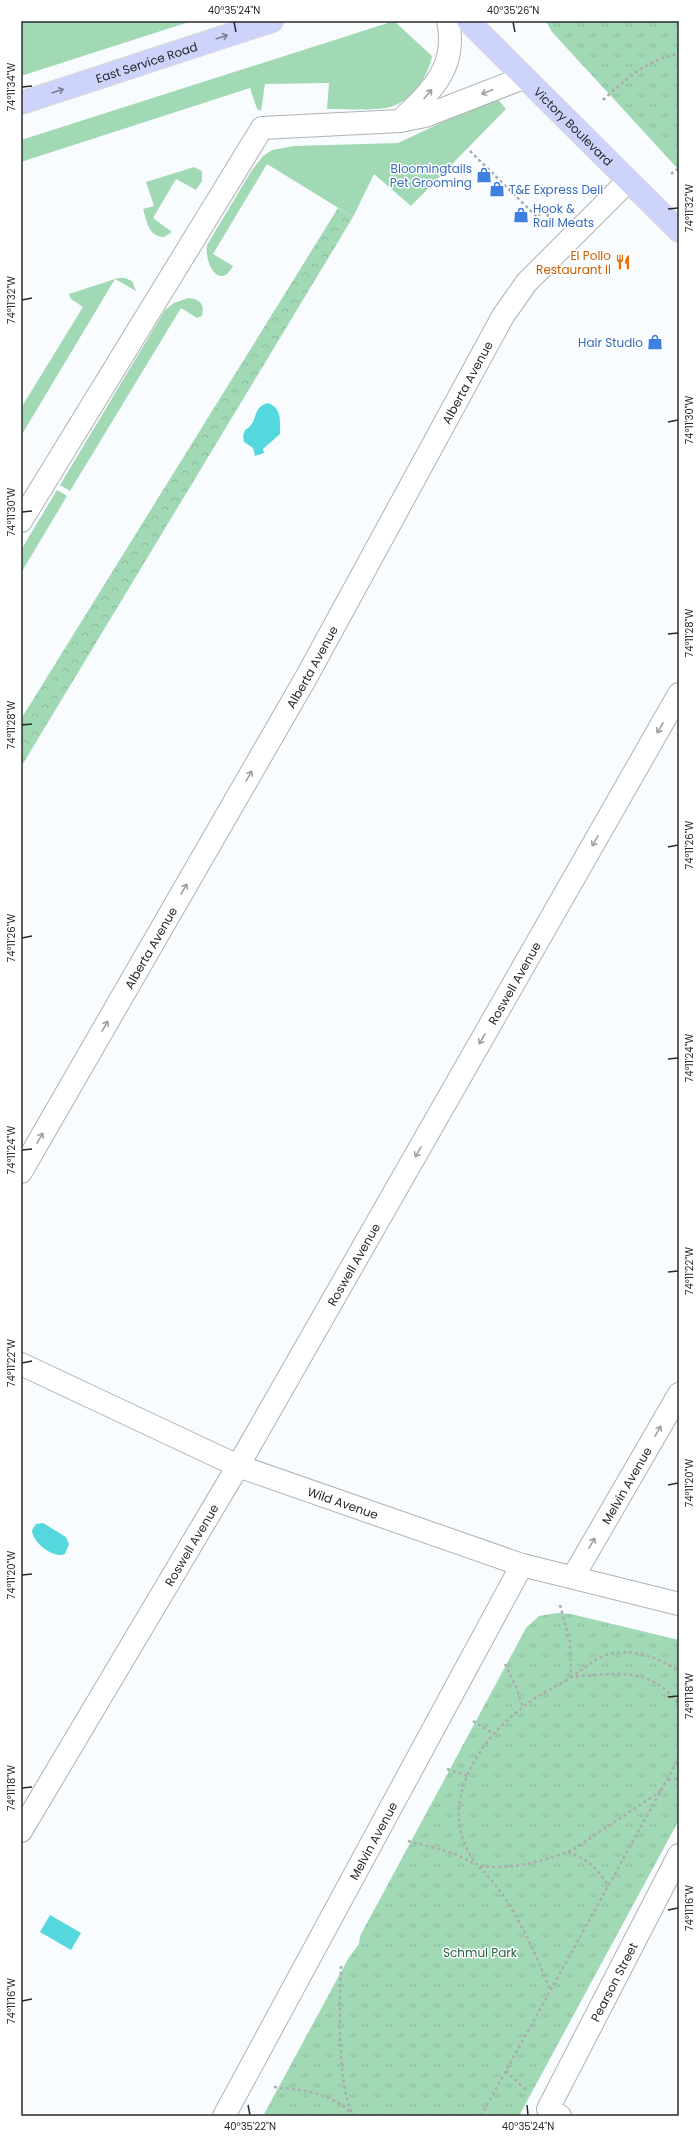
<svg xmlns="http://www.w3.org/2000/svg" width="700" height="2137" viewBox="0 0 700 2137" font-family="Poppins,sans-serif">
	<defs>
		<pattern id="forest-crowns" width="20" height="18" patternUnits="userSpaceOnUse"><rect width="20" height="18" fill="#a2d9b5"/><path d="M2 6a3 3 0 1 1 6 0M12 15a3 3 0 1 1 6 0" fill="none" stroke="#8cba9c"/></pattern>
		<pattern id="park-tufts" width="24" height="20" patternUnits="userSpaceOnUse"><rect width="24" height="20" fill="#a2d9b5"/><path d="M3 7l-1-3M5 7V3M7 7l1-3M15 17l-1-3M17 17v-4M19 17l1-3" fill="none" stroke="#8cba9c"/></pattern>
	</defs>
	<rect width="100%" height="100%" fill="#f9fcff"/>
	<!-- grass -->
	<g fill="#a2d9b5">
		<polygon points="21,21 192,21 21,76"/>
		<path d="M394,21L432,56C428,77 412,101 390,107C375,111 344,109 327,109L329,83L265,84L261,111L257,109L250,88L21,162V140Z"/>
		<path d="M496,97L506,109L411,206L374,174L353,217L267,164L213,254L233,266C220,291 204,264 207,245L252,170L263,156L272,150L294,146L398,143Z"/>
		<path d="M194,167L202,171V181L196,190L176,179L153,218L172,232L164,237C148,236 147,222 143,209L154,206L146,182Z"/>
		<polygon points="118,278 125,278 132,281 136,291 115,279 21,436 21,408 83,307 71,299 69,294"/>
		<path d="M188,298C200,299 205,304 202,316L197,318L181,308L70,491L60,485L165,310L174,303Z"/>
		<polygon points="57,490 67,496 21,573 21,550"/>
	</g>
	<!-- forest -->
	<polygon fill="url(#forest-crowns)" points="338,208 353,217 21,767 21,719"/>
	<!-- park -->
	<g fill="url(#park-tufts)">
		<polygon points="546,21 679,21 679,170 552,32"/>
		<polygon points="557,1613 571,1614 679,1640 679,1820 519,2116 263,2116 348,1959 359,1944 360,1936 526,1628 539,1616"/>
	</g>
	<!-- water -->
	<g fill="#54d7dd">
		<path d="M268,403C282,408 280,421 280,434L263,449L264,453L255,456L253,448L244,442L243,436L245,430C260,422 250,408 268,403Z"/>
		<path d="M43,1523L66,1537L69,1544L65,1554C53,1559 32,1542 32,1530L36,1524Z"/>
		<polygon points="50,1915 81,1933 71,1950 40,1932"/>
	</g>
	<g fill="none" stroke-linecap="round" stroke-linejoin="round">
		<defs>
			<g id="minor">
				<path d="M400,121C431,91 458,68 448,21"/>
				<polyline points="21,521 262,128 400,121 425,116 523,78"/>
				<path id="s1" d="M21,1172L307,676L503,316L527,282L628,181"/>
				<path id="s2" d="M21,1364L238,1466L522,1565L679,1604"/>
				<path id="s3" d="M573,1577L679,1394"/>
				<path id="s4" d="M21,1831L238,1466L679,694"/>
				<path id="s5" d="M224,2116L522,1565"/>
				<path id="s6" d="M560,2116L548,2109L679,1855"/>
			</g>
			<g id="major">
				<path id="s7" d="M468,21L679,231"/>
				<path id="s8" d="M21,103L272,21"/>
			</g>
		</defs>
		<!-- minor casing -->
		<use href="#minor" stroke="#afb2b4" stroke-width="24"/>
		<!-- major casing -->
		<use href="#major" stroke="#d8d9d9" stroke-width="24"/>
		<!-- path -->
		<g stroke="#aaadaf" stroke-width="2.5" stroke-dasharray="3 3" stroke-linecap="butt">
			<path d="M603,100C626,79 647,59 679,54"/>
			<polyline points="470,151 537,217 546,208"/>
			<polyline points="671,174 679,168"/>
			<polyline points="546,208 548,217"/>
			<path d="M560,1605L570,1642L571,1677C612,1674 652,1665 679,1705"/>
			<polyline points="505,1664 516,1687 523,1707"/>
			<polyline points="473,1721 494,1734"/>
			<polyline points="447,1769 467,1776"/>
			<polyline points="668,1780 679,1778"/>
			<path d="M661,1791L574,1849C544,1862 511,1870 478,1866C432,1809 477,1740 527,1704C541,1693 557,1686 572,1677C586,1667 596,1656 614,1653C636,1650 662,1658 679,1672"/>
			<polyline points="408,1841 453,1853 475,1864"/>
			<path d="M568,1852C589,1860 596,1868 609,1886"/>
			<path d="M479,1867C510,1895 535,1951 550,1990"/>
			<path d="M341,1966C340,2007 336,2079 353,2116"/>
			<polyline points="506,2071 527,2091"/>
			<path d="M274,2087C302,2090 330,2092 351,2113"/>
			<polyline points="481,2116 679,1758"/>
		</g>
		<!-- minor -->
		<use href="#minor" stroke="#fff" stroke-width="22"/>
		<!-- major -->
		<use href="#major" stroke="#ced3fb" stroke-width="22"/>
	</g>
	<!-- one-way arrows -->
	<defs><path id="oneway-shaft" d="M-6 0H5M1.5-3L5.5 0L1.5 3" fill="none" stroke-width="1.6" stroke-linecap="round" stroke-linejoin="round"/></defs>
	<g stroke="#7b7e93">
		<use href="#oneway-shaft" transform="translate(222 37) rotate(-18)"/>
		<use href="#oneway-shaft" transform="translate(58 91) rotate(-18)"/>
	</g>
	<g stroke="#9e9fa0">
		<use href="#oneway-shaft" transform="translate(487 92) rotate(159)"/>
		<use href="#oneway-shaft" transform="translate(428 94) rotate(-49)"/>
		<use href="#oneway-shaft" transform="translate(660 728) rotate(120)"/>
		<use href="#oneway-shaft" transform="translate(249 776) rotate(-60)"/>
		<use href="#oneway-shaft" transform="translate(595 841) rotate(120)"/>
		<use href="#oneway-shaft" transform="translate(184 889) rotate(-60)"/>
		<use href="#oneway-shaft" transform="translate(105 1026) rotate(-60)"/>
		<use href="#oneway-shaft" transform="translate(482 1039) rotate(120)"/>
		<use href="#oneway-shaft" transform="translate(40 1138) rotate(-60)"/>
		<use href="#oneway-shaft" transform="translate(418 1152) rotate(120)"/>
		<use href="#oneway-shaft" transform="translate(658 1431) rotate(-60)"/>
		<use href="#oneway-shaft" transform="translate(592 1543) rotate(-60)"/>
	</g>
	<!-- ticks -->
	<path fill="none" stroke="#282a2b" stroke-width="1.5" d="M234,22L236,32M513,22L515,32M22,87L32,86M668,209L678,208M22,300L32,298M668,422L678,420M22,512L32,511M668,634L678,633M22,725L32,724M668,847L678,845M22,938L32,936M668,1059L678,1058M22,1150L32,1149M668,1272L678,1271M22,1363L32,1361M668,1485L678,1483M22,1575L32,1574M668,1697L678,1696M22,1788L32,1787M668,1910L678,1908M22,2001L32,1999M248,2105L250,2115M527,2105L528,2115"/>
	<!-- icons -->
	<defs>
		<symbol id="shop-bare" viewBox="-9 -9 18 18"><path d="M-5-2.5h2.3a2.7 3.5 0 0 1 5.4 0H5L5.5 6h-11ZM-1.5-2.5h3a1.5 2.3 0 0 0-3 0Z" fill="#3f7fe0" stroke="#fff" stroke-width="2.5" paint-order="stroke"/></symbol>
		<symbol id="restaurant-bare" viewBox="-9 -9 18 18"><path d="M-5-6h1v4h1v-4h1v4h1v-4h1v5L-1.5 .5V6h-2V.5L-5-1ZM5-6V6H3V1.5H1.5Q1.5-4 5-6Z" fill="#e8710a" stroke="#fff" stroke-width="2.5" paint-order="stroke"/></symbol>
	</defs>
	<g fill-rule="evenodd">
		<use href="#shop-bare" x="473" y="164" width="22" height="22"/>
		<use href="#shop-bare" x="486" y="178" width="22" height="22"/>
		<use href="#shop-bare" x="510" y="204" width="22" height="22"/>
		<use href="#restaurant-bare" x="612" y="251" width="22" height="22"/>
		<use href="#shop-bare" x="644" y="331" width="22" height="22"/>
	</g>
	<g text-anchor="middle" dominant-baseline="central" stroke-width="3" stroke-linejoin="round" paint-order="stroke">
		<!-- street labels -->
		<g font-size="12" fill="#282a2b" stroke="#fff">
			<text stroke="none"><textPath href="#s8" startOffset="132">East Service Road</textPath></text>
			<text stroke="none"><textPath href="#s7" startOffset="149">Victory Boulevard</textPath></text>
			<text stroke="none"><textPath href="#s1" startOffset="907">Alberta Avenue</textPath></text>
			<text stroke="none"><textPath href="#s1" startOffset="583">Alberta Avenue</textPath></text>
			<text stroke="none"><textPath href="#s1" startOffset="259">Alberta Avenue</textPath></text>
			<text stroke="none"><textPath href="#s4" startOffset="981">Roswell Avenue</textPath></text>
			<text stroke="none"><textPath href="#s4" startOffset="657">Roswell Avenue</textPath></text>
			<text stroke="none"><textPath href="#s3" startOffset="106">Melvin Avenue</textPath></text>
			<text stroke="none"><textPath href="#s2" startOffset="351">Wild Avenue</textPath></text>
			<text stroke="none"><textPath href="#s4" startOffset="333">Roswell Avenue</textPath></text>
			<text stroke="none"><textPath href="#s5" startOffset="313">Melvin Avenue</textPath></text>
			<text stroke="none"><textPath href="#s6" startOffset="157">Pearson Street</textPath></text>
		</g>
		<!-- shop labels -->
		<g font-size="12" fill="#366cbe" stroke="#fff" text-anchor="end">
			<text x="472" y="168">Bloomingtails<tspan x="472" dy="14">Pet Grooming</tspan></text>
			<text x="509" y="189" text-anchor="start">T&amp;E Express Deli</text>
			<text x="533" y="208" text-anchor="start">Hook &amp;<tspan x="533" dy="14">Rail Meats</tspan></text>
			<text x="643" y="342">Hair Studio</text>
		</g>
		<!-- food labels -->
		<g font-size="12" fill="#c56008" stroke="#fff" text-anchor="end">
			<text x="611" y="255">El Pollo<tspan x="611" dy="14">Restaurant II</tspan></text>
		</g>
		<!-- park labels -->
		<g font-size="12" fill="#246340" stroke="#fff">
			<text x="480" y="1952">Schmul Park</text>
		</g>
	</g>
	<!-- border -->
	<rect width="700" height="2137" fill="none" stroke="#ffffff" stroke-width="44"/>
	<rect x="22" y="22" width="656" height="2093" fill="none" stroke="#282a2b" stroke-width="1.5"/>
	<g font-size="10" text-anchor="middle" fill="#282a2b">
		<text x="234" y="14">40°35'24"N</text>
		<text x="513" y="14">40°35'26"N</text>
		<text transform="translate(11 87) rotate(-90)" y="4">74°11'34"W</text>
		<text transform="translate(689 208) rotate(-90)" y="4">74°11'32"W</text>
		<text transform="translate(11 300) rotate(-90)" y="4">74°11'32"W</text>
		<text transform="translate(689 420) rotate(-90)" y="4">74°11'30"W</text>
		<text transform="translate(11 512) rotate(-90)" y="4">74°11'30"W</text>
		<text transform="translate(689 633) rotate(-90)" y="4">74°11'28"W</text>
		<text transform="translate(11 725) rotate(-90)" y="4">74°11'28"W</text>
		<text transform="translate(689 845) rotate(-90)" y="4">74°11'26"W</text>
		<text transform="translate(11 938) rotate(-90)" y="4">74°11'26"W</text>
		<text transform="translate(689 1058) rotate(-90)" y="4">74°11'24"W</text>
		<text transform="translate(11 1150) rotate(-90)" y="4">74°11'24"W</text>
		<text transform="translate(689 1271) rotate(-90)" y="4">74°11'22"W</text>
		<text transform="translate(11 1363) rotate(-90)" y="4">74°11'22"W</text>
		<text transform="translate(689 1483) rotate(-90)" y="4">74°11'20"W</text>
		<text transform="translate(11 1575) rotate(-90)" y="4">74°11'20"W</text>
		<text transform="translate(689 1696) rotate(-90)" y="4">74°11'18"W</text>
		<text transform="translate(11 1788) rotate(-90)" y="4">74°11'18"W</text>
		<text transform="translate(689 1908) rotate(-90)" y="4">74°11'16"W</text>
		<text transform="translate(11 2001) rotate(-90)" y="4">74°11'16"W</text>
		<text x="250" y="2130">40°35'22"N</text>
		<text x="528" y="2130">40°35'24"N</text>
	</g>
</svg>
